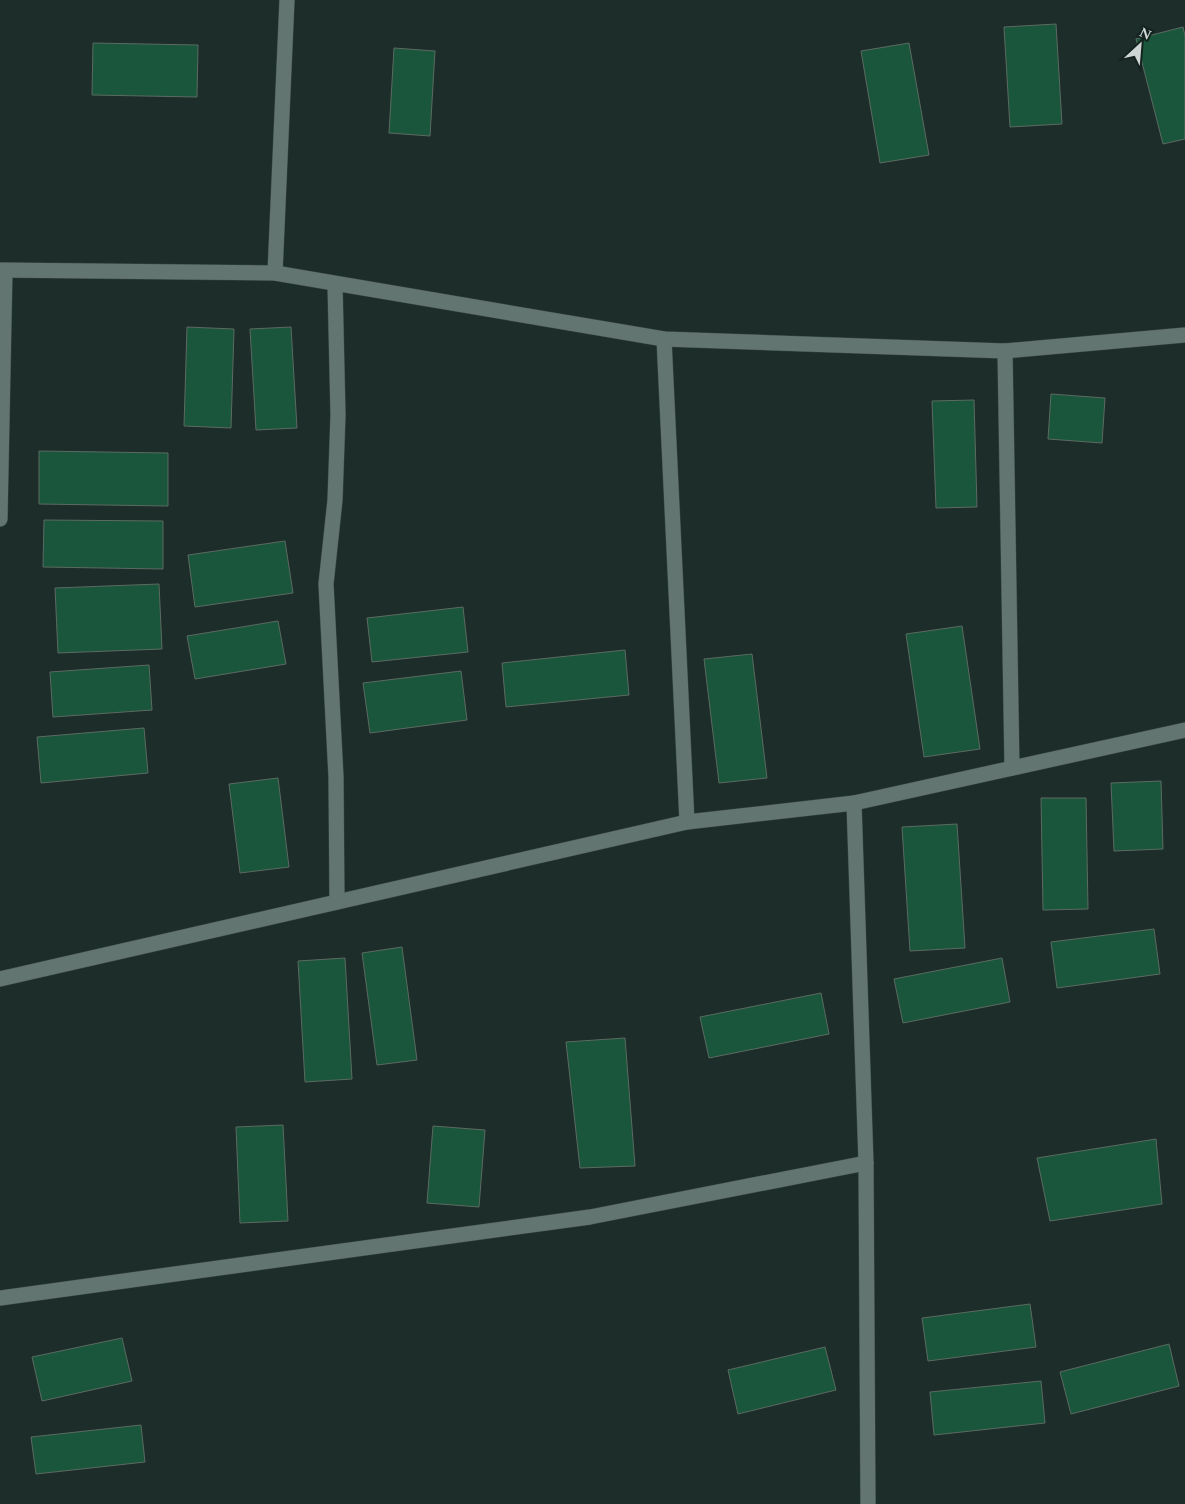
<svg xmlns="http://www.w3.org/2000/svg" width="1185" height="1504" viewBox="0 0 1185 1504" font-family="Spectral,serif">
	<rect width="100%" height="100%" fill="#1d2d2a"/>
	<!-- building -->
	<g fill="#1a563b" stroke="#5c6a62">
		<polygon points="1056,24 1062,124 1010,127 1004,27"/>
		<polygon points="1183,27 1185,36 1185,139 1163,144 1136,39"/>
		<polygon points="93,43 198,45 197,97 92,95"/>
		<polygon points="909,43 929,155 880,163 861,51"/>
		<polygon points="394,48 435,51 430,136 389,133"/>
		<polygon points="187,327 234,329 231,428 184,426"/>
		<polygon points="291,327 297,428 256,430 250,329"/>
		<polygon points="1051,394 1105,398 1102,443 1048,439"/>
		<polygon points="974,400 977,507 936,508 932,401"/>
		<polygon points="39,451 168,453 168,506 39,504"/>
		<polygon points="44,520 163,521 163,569 43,567"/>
		<polygon points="285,541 293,593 195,607 188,555"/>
		<polygon points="159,584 162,649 58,653 55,588"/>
		<polygon points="463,607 468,652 372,662 367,618"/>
		<polygon points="278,621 286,664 195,679 187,636"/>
		<polygon points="962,626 980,749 924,757 906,634"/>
		<polygon points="625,650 629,695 506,707 502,663"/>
		<polygon points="752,654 767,778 719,783 704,659"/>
		<polygon points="149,665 152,710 53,717 50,672"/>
		<polygon points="461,671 467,720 370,733 363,683"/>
		<polygon points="144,728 148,773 41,783 37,737"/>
		<polygon points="278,778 289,867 240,873 229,784"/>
		<polygon points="1161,781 1163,849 1114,851 1111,783"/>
		<polygon points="1041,798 1086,798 1088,909 1043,910"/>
		<polygon points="957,824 965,948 910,951 902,827"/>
		<polygon points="1154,929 1160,974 1057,988 1051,942"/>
		<polygon points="402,947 417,1060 377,1065 362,953"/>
		<polygon points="345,958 352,1079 305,1082 298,961"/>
		<polygon points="1002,958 1010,1002 903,1023 894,979"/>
		<polygon points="821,993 829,1034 709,1058 700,1017"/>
		<polygon points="625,1038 635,1166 580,1168 566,1042"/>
		<polygon points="283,1125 288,1221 240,1223 236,1127"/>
		<polygon points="433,1126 485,1130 479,1207 427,1203"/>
		<polygon points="1156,1139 1162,1204 1050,1221 1037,1158"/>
		<polygon points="1030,1304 1036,1347 928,1361 922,1318"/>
		<polygon points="122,1338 132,1381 42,1401 32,1357"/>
		<polygon points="1169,1344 1179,1386 1071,1414 1060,1372"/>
		<polygon points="825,1347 836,1390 738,1414 728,1370"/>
		<polygon points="1041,1381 1045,1423 934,1435 930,1392"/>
		<polygon points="141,1425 145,1462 36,1474 31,1437"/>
	</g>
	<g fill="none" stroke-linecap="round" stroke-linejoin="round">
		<defs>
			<g id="minor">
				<polyline points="0,270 275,273 664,339 1005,351 1185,335"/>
				<polyline points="275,273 287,0"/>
				<polyline points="335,284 338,415 335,500 326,584 336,777 337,902"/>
				<polyline points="664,339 687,822"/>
				<polyline points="1005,351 1012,768"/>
				<polyline points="0,519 5,271"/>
				<polyline points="854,803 866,1163 868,1504"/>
				<polyline points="0,979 687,822 854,803 1185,730"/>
				<polyline points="0,1298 590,1217 866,1163"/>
			</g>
		</defs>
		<!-- minor casing -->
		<use href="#minor" stroke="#3a4744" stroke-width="16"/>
		<!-- minor -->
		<use href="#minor" stroke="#637571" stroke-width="15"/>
	</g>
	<!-- north arrow -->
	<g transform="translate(1140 45) rotate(26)" stroke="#142320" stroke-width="4" paint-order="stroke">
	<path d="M0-4L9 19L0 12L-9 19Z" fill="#cdd6d4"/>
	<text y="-8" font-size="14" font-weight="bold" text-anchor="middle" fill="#cdd6d4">N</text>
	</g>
</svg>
